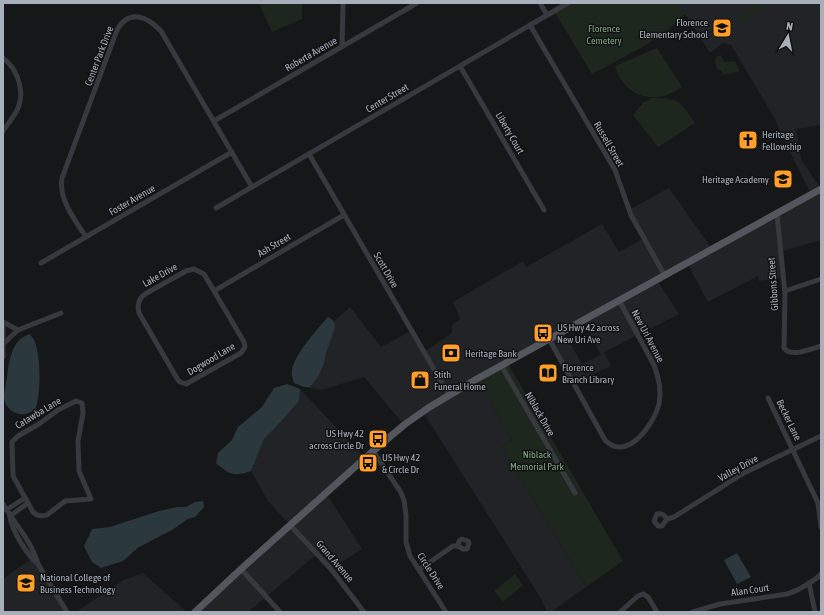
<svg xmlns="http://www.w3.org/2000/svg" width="824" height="615" viewBox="0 0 824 615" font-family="'Asap Condensed',sans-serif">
	<rect width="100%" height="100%" fill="#161719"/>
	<!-- built -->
	<g fill="#222326" fill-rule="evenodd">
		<path d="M678,3H821V125L796,129L801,159L821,189V240L780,252L783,278L759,281L758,276L708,302L687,263L657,280L679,314L604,352L611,366L574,383L549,339L477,379L512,440L502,447L586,587L551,612H547L540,597L423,412L404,425L364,377L322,390L301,386L334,321L350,307L381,347L411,331L424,352L452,333V325L460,319L453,302L523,261L526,267L602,224L619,252L643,239L629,210L669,188L712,249L811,194L783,138L775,119L731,45L723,43L710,53ZM583,320L601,355L582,364L563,331Z"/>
		<polygon points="300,389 365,458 326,493 362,549 331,569 317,554 248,612 195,612 290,525 268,501 251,471 264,439 277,426 299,401"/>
		<polygon points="31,559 38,564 67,612 3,612 3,579"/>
		<polygon points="143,573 187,612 76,612 124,580"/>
	</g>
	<!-- green -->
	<g fill="#1e271e">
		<polygon points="259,3 302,3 302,19 272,32"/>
		<polygon points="568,3 678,3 685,14 668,30 641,48 592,74 554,11"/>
		<polygon points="754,3 759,3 763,8 754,15 748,9"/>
		<polygon points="747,10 753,16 744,24 738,17"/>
		<path d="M657,48L682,87C663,101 637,102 622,81C619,77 617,71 615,66Z"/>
		<polygon points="721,55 724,62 735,61 740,71 723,75 721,70 718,70 715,63 716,57"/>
		<path d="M652,98C680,98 680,101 695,123L658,147L633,115L644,102Z"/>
		<polygon points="507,362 623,561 586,587 502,447 512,440 477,379"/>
		<polygon points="515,574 523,585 503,602 494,591"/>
	</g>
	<!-- water -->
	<g fill="#2b383e">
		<path d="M328,317L334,321L335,328L326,353L324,363L318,377L310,387H304L294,383C293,379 291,375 292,371C293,356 318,328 328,317Z"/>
		<path d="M30,334C32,337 34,339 35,342C41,357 41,397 35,410C32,411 29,413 26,414C16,416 4,408 4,397C4,391 6,384 7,378C9,362 11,339 30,334Z"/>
		<path d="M287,384L300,389L299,401L277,426L264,439L251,471C233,477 230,475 216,463L218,453L232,440L238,427L262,407L274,388Z"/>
		<polygon points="203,501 204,507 195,517 188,519 172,530 139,547 123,561 101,568 92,562 84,546 92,529 110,527 159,511 177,507 186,507 195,502"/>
		<polygon points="737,553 751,577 737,584 724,560"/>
	</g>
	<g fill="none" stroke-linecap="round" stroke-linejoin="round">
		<!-- minor -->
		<g stroke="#37393e" stroke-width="5">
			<polyline points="540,3 547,15"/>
			<polyline points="530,25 615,170 631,215 665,276"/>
			<polyline points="342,47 343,3"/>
			<path d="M3,58C19,70 26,95 16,112C12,119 7,125 3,131"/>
			<polyline points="460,66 544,210"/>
			<polyline points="214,121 417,3"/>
			<polyline points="309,154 449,395"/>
			<polyline points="216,208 568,3"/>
			<path d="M777,214L785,293L784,348C791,358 811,349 821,346"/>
			<path d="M86,237C75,220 58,199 62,178L117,30C129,9 147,16 161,31L252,187"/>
			<polyline points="41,263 232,152"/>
			<path d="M194,269L204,274L244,342L245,347L241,353L186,384L180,382L178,380L139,313C137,305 138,299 145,294L186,271Z"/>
			<polyline points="214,291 344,215"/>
			<polyline points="785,291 821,279"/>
			<polyline points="3,322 18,330"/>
			<polyline points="3,325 3,357"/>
			<path d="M549,339L605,440C627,463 654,424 659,404C662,390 659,378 654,365L619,300"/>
			<polyline points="4,343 18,330 61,313"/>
			<polyline points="501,365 575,493"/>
			<polyline points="768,398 818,503 821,527"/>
			<path d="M76,401L82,403L83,413L78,441L79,471L91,499L65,501L47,515C41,517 37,516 33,512L13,476L12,442L18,436L39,424L58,410Z"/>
			<polyline points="373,451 400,491 404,500 406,515 406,542 410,556 446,612"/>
			<path d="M3,504C15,524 32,542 38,564L67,612"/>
			<polyline points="6,510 25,498"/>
			<polyline points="10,516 28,503"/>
			<path d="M10,517C12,531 27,555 38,564"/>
			<path d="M667,519C664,515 662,513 657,514L654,521L658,526H662L667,519L674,517L744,473L821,436"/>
			<polyline points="290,525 331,569 364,612"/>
			<polyline points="241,569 280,612"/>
			<polyline points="420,569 453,546 458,546 463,549 467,549 469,543 468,541 462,539 459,541 458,546"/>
			<polyline points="809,583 815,612"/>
			<polyline points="620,612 638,596 643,594 648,597 657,612"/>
			<path d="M693,612L720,604L787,594C797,591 815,581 821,574"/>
		</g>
		<!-- major -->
		<polyline stroke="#53565d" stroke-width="7" points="195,612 241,569 373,451 404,425 428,408 475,380 821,189"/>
	</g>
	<!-- icons -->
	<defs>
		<symbol id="school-square" viewBox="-11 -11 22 22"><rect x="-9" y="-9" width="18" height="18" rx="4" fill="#ff9f28" stroke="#111214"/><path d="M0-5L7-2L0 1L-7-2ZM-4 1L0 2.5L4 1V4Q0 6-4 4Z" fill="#111"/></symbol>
		<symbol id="church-square" viewBox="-11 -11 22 22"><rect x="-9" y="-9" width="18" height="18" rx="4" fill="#ff9f28" stroke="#111214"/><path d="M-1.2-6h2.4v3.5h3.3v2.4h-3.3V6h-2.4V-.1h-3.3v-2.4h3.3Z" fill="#111"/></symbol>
		<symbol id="bus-square" viewBox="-11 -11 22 22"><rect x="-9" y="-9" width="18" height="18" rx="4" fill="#ff9f28" stroke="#111214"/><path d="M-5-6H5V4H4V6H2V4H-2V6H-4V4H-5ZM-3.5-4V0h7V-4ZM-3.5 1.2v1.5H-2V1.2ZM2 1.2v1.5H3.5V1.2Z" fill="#111"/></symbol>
		<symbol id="bank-square" viewBox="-11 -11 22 22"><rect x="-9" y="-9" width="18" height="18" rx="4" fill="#ff9f28" stroke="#111214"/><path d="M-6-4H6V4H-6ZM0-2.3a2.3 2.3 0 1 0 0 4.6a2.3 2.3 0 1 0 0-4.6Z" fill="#111"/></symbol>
		<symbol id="library-square" viewBox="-11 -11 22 22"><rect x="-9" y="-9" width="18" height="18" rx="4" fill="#ff9f28" stroke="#111214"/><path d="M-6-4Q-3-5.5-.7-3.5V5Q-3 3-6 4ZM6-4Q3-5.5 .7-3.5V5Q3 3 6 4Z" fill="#111"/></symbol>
		<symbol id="shop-square" viewBox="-11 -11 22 22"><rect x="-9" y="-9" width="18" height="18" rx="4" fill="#ff9f28" stroke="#111214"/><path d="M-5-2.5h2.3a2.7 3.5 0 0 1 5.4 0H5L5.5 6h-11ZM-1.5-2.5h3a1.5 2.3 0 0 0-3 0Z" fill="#111"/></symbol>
		<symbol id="university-square" viewBox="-11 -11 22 22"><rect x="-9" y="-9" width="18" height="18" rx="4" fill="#ff9f28" stroke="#111214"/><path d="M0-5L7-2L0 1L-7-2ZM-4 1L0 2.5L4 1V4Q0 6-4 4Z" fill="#111"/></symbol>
	</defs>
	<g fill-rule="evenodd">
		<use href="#school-square" x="711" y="17" width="22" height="22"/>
		<use href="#church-square" x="737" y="129" width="22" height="22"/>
		<use href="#school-square" x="772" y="168" width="22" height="22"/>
		<use href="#bus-square" x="532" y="322" width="22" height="22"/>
		<use href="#bank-square" x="440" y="342" width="22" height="22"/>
		<use href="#library-square" x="537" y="362" width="22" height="22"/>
		<use href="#shop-square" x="409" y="369" width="22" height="22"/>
		<use href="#bus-square" x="367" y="428" width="22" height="22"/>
		<use href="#bus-square" x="357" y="452" width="22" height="22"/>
		<use href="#university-square" x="15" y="572" width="22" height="22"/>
	</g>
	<g text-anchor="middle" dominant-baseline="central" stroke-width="3" stroke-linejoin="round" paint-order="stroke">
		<!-- poi labels -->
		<g font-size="10" fill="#a7afba" stroke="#111214" text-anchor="start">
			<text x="708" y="22" text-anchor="end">Florence<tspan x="708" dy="12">Elementary School</tspan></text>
			<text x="762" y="134">Heritage<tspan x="762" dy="12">Fellowship</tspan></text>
			<text x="769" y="179" text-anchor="end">Heritage Academy</text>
			<text x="557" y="327">US Hwy 42 across<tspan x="557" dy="12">New Uri Ave</tspan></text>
			<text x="465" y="353">Heritage Bank</text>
			<text x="562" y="367">Florence<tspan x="562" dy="12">Branch Library</tspan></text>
			<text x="434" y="374">Stith<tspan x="434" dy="12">Funeral Home</tspan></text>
			<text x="364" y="433" text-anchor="end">US Hwy 42<tspan x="364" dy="12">across Circle Dr</tspan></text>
			<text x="382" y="457">US Hwy 42<tspan x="382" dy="12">&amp; Circle Dr</tspan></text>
			<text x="40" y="577">National College of<tspan x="40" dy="12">Business Technology</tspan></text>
		</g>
		<!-- park labels -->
		<g font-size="10" fill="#7fa67d" stroke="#111214">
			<text x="604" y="28">Florence<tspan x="604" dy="12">Cemetery</tspan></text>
			<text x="537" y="454">Niblack<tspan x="537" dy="12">Memorial Park</tspan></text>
		</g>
		<!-- street labels -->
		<g font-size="10" fill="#a7afba" stroke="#111214">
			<text transform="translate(311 54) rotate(-30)">Roberta Avenue</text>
			<text transform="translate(99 56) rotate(-69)">Center Park Drive</text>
			<text transform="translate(387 98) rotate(-30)">Center Street</text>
			<text transform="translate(510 133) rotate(60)">Liberty Court</text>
			<text transform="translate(609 144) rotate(60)">Russell Street</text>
			<text transform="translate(132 200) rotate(-30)">Foster Avenue</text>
			<text transform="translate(274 245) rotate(-30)">Ash Street</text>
			<text transform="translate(386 270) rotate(60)">Scott Drive</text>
			<text transform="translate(160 275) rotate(-29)">Lake Drive</text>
			<text transform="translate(773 284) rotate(-94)">Gibbons Street</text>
			<text transform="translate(648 336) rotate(62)">New Uri Avenue</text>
			<text transform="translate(211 359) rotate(-31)">Dogwood Lane</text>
			<text transform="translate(38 413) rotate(-31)">Catawba Lane</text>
			<text transform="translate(540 414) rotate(60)">Niblack Drive</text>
			<text transform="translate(789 420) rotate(64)">Becker Lane</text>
			<text transform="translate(738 468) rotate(-29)">Valley Drive</text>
			<text transform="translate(335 561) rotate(49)">Grand Avenue</text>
			<text transform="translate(431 571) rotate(57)">Circle Drive</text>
			<text transform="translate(750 590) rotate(-8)">Alan Court</text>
		</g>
	</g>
	<!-- border -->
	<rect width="824" height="615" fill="none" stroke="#a7afba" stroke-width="8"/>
	<!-- north arrow -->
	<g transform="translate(788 36) rotate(10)" stroke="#111214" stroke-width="3" paint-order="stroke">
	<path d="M0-3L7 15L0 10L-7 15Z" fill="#a7afba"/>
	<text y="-6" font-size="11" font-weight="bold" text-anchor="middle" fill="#a7afba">N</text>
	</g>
</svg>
